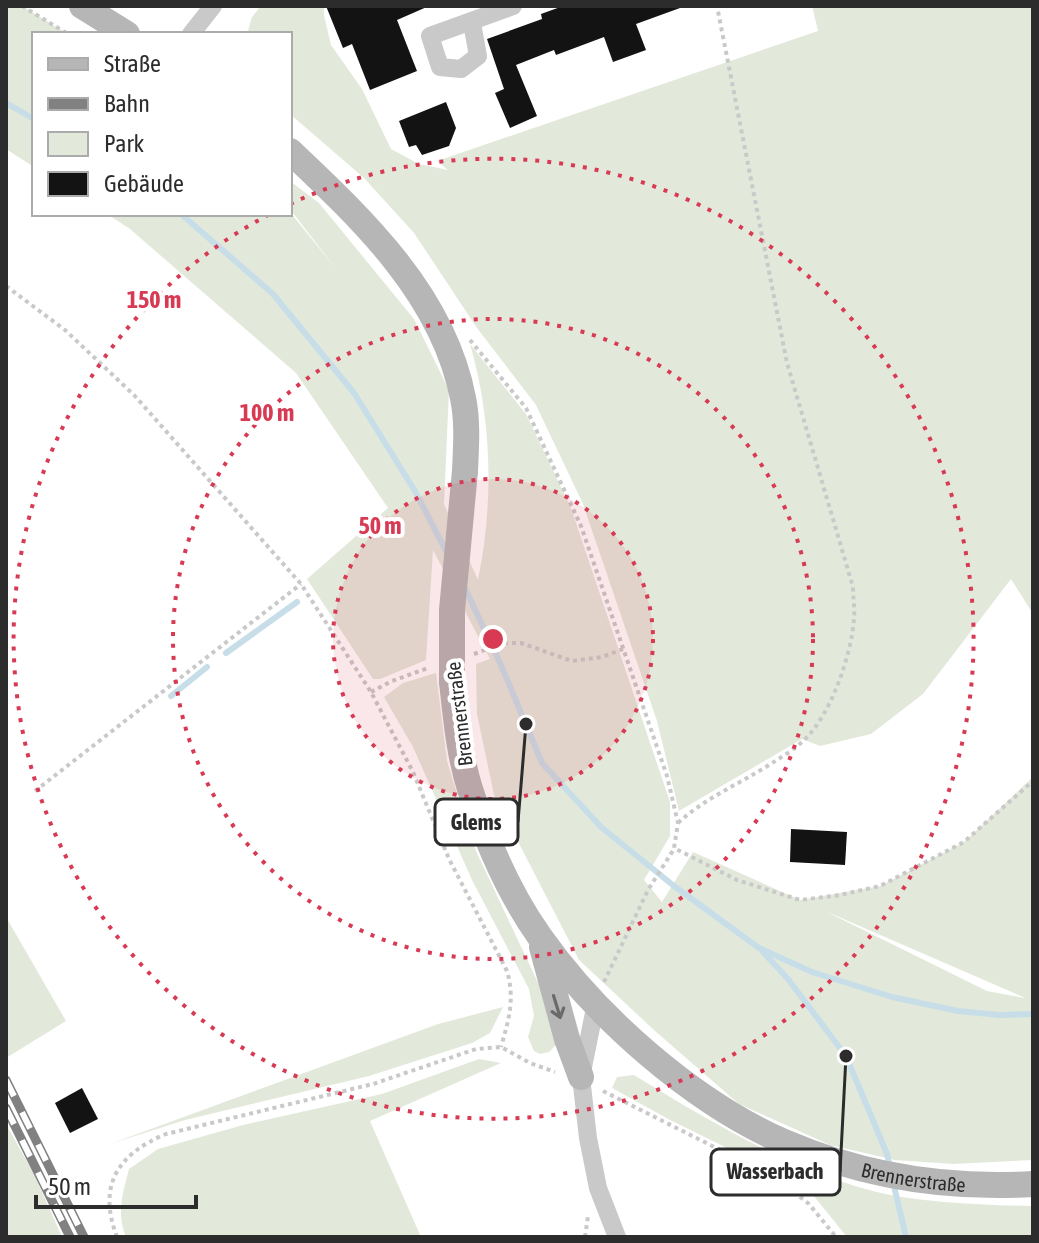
<svg xmlns="http://www.w3.org/2000/svg" width="1039" height="1243" viewBox="0 0 1039 1243" font-family="'Asap Condensed',sans-serif">
	<rect width="100%" height="100%" fill="#fff"/>
	<!-- green -->
	<g fill="#e3e9da" fill-rule="evenodd">
		<polygon points="6,6 22,6 68,34 34,34 34,167 6,149"/>
		<polygon points="261,6 324,6 324,15 331,45 362,89 391,149 419,164 448,170 437,161 818,31 812,6 1033,6 1033,614 1011,579 923,694 871,734 820,746 802,739 679,811 657,721 583,504 536,405 477,328 414,233 364,178 290,114 290,34 247,34 252,17"/>
		<path d="M290,181L319,203L414,319L449,390L444,504L478,580C494,502 492,420 470,344L526,414L571,508L670,802V836L644,880L662,902L693,852L800,900L880,886L964,842L1033,777V1160L953,1164L895,1160L830,1145L739,1104L655,1031L579,960L494,795L477,714L476,664L490,659L433,550L426,660L380,679H373L307,579L388,508L296,373L130,229L107,214H290V212L336,269L290,209ZM825,911L1023,997L1024,998L987,991Z"/>
		<polygon points="436,673 447,761 465,820 476,851 540,987 557,1044 549,1052 540,1054 534,1051 528,1037 534,1016 529,989 472,880 413,747 384,697 403,683"/>
		<polygon points="6,917 66,1021 6,1058"/>
		<polygon points="503,1007 490,1033 472,1043 369,1076 185,1120 110,1144 438,1024"/>
		<path d="M479,1059L501,1063L370,1121L421,1237H126C116,1214 123,1192 129,1169L158,1149L243,1125L382,1094Z"/>
		<path d="M634,1075C709,1121 784,1166 869,1190C916,1203 984,1205 1033,1206V1237H847L813,1195L782,1175L670,1120L612,1088L617,1077Z"/>
		<polygon points="6,1124 34,1174 62,1237 6,1237"/>
	</g>
	<g fill="none" stroke-linecap="round" stroke-linejoin="round">
		<!-- stream -->
		<g stroke="#c7dee8" stroke-width="6">
			<polyline points="6,103 34,119"/>
			<polyline points="181,214 273,294 354,393 415,491 448,555"/>
			<polyline points="464,586 501,665 542,763 601,827 674,886 759,948 812,972 892,997 958,1011 1000,1015 1033,1014"/>
			<polyline points="226,653 297,602"/>
			<polyline points="171,696 207,667"/>
			<polyline points="763,952 788,979 846,1056 887,1154 890,1167"/>
			<polyline points="893,1182 906,1237"/>
		</g>
	</g>
	<!-- building -->
	<g fill="#131313">
		<polygon points="326,6 429,6 397,20 417,71 370,90 352,44 343,48"/>
		<polygon points="563,6 680,8 636,24 646,50 613,62 604,37 556,55 554,50 516,65 537,116 510,128 495,93 504,89 487,39 542,19 541,14"/>
		<polygon points="446,102 456,128 449,146 422,155 416,145 409,147 399,121"/>
		<polygon points="791,829 847,832 845,865 790,862"/>
		<polygon points="82,1088 98,1119 70,1133 55,1103"/>
	</g>
	<g fill="none" stroke-linecap="round" stroke-linejoin="round">
		<!-- path -->
		<g stroke="#c9c9c9" stroke-width="4" stroke-dasharray="4 4" stroke-linecap="butt">
			<polyline points="22,6 68,34"/>
			<path d="M6,286L65,330L134,395L301,584L371,692L413,772L449,859L507,971C515,999 509,1019 501,1047"/>
			<polyline points="470,340 526,408 581,526 667,776 678,823 674,848 737,880 800,900 840,895 880,886 964,842 1033,781"/>
			<polyline points="474,654 504,643 521,643 572,661 602,657 623,649"/>
			<polyline points="371,692 392,681 428,668"/>
			<polyline points="35,791 301,584"/>
			<path d="M678,823C706,797 740,784 772,763C782,757 793,750 802,742C830,718 852,654 854,618C855,608 853,598 853,587L787,363L717,6"/>
			<polyline points="604,982 648,890 674,849"/>
			<polyline points="603,1091 776,1178 809,1204 836,1237"/>
			<path d="M117,1237C97,1185 118,1154 166,1134L373,1084L476,1049L501,1047L530,1063L555,1072"/>
			<polyline points="585,1237 588,1216"/>
		</g>
		<!-- street -->
		<g stroke="#c9c9c9" stroke-width="18">
			<polyline points="472,23 478,56 461,69 440,67 430,36 513,6"/>
			<polyline points="191,34 213,6"/>
			<polyline points="596,1003 581,1077 588,1138 598,1188 617,1237"/>
		</g>
		<!-- secondary -->
		<g stroke="#b6b6b6" stroke-width="26">
			<polyline points="82,6 127,34"/>
			<path d="M290,151C363,220 443,295 463,398C468,422 466,447 465,471"/>
			<path id="s1" d="M452,682C456,718 459,754 470,789C486,840 509,893 540,937C597,1018 693,1102 784,1142C863,1176 948,1189 1033,1184"/>
			<polyline points="542,947 567,1039 581,1077"/>
		</g>
		<defs>
			<g id="rail">
				<polyline points="6,1080 84,1237"/>
				<polyline points="6,1108 70,1237"/>
			</g>
		</defs>
		<!-- rail casing -->
		<use href="#rail" stroke="#818181" stroke-width="9"/>
		<!-- rail -->
		<use href="#rail" stroke="#fff" stroke-width="6" stroke-dasharray="18" stroke-linecap="butt"/>
		<!-- secondary-bridge -->
		<polyline stroke="#b6b6b6" stroke-width="26" points="452,682 452,610 465,471"/>
	</g>
	<!-- one-way arrows -->
	<defs><path id="oneway-shaft" d="M-6 0H5M1.5-3L5.5 0L1.5 3" fill="none" stroke-width="1.6" stroke-linecap="round" stroke-linejoin="round" transform="scale(2)"/></defs>
	<use stroke="#6a6a6a" href="#oneway-shaft" transform="translate(557 1007) rotate(73)"/>
	<!-- distance rings -->
	<circle cx="493" cy="639" r="160" fill="#d83a54" fill-opacity=".12"/>
	<g fill="none" stroke="#d83a54" stroke-width="4" stroke-dasharray="4 8">
		<circle cx="493" cy="639" r="160"/>
		<circle cx="493" cy="639" r="320"/>
		<path d="M290 204A480 480 0 1 1 268 215"/>
	</g>
	<g text-anchor="middle" dominant-baseline="central" stroke-width="8" stroke-linejoin="round" paint-order="stroke">
		<!-- street labels -->
		<g font-size="20" fill="#2c2c2c" stroke="#fff">
			<text transform="translate(459 714) rotate(-97)">Brennerstraße</text>
			<text stroke="none"><textPath href="#s1" startOffset="730">Brennerstraße</textPath></text>
		</g>
	</g>
	<circle cx="493" cy="639" r="12" fill="#d83a54" stroke="#fff" stroke-width="4"/>
	<g font-size="24" text-anchor="middle" font-weight="bold" fill="#d83a54" stroke="#fff" stroke-width="8" stroke-linejoin="round" paint-order="stroke">
		<text x="154" y="308">150 m</text>
		<text x="267" y="421">100 m</text>
		<text x="380" y="534">50 m</text>
	</g>
	<!-- callouts -->
	<path fill="none" stroke="#2c2c2c" stroke-width="3" d="M526 724L518 822M846 1056L840 1172"/>
	<g fill="#2c2c2c" stroke="#fff" stroke-width="3">
		<circle cx="526" cy="724" r="8"/>
		<circle cx="846" cy="1056" r="8"/>
	</g>
	<g fill="#fff" stroke="#2c2c2c" stroke-width="3">
		<rect x="435" y="799" width="83" height="46" rx="8"/>
		<rect x="711" y="1149" width="129" height="46" rx="8"/>
	</g>
	<g font-size="22" text-anchor="middle" font-weight="bold" fill="#2c2c2c">
		<text x="476" y="830">Glems</text>
		<text x="775" y="1179">Wasserbach</text>
	</g>
	<!-- border -->
	<rect width="1039" height="1243" fill="none" stroke="#2c2c2c" stroke-width="16"/>
	<!-- legend -->
	<rect x="32" y="32" width="260" height="184" fill="#ffffff" stroke="#ababab" stroke-width="2"/>
	<rect x="48" y="58" width="40" height="12" fill="#b6b6b6" stroke="#ababab" stroke-width="2"/>
	<text x="104" y="72" font-size="24" fill="#2c2c2c">Straße</text>
	<rect x="48" y="98" width="40" height="12" fill="#818181" stroke="#ababab" stroke-width="2"/>
	<text x="104" y="112" font-size="24" fill="#2c2c2c">Bahn</text>
	<rect x="48" y="132" width="40" height="24" fill="#e3e9da" stroke="#ababab" stroke-width="2"/>
	<text x="104" y="152" font-size="24" fill="#2c2c2c">Park</text>
	<rect x="48" y="172" width="40" height="24" fill="#131313" stroke="#ababab" stroke-width="2"/>
	<text x="104" y="192" font-size="24" fill="#2c2c2c">Gebäude</text>
	<!-- scale -->
	<path d="M36 1195v12h160v-12" fill="none" stroke="#2c2c2c" stroke-width="4"/>
	<text x="48" y="1195" font-size="24" fill="#2c2c2c" stroke="#ffffff" stroke-width="6" paint-order="stroke">50 m</text>
</svg>
